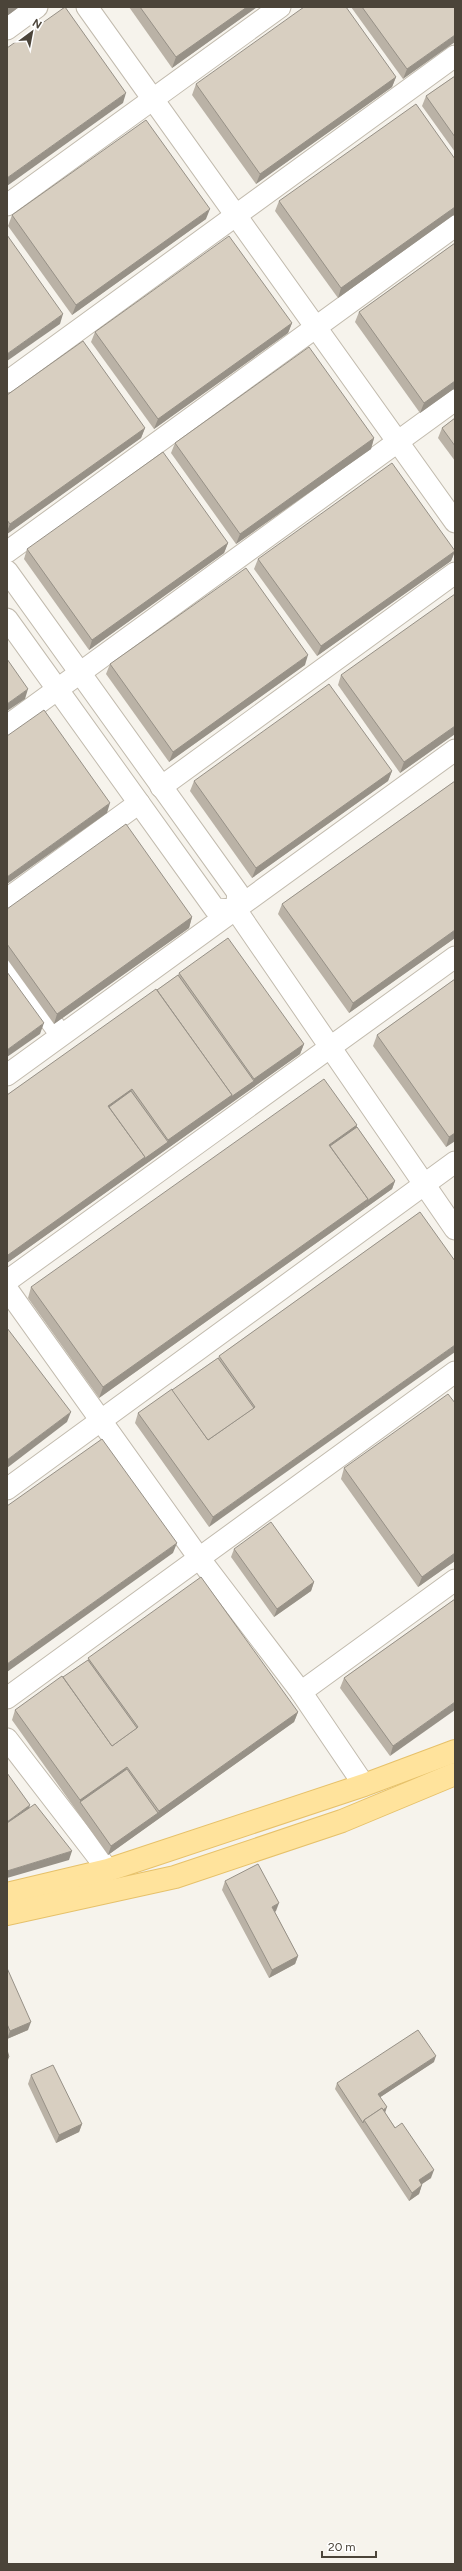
<svg xmlns="http://www.w3.org/2000/svg" width="462" height="2571" viewBox="0 0 462 2571" font-family="Figtree,sans-serif">
	<rect width="100%" height="100%" fill="#f6f3ec"/>
	<g fill="none" stroke-linecap="round" stroke-linejoin="round">
		<defs>
			<g id="minor">
				<polyline points="87,7 455,522"/>
				<polyline points="7,29 37,7"/>
				<polyline points="7,205 280,7"/>
				<polyline points="7,382 455,56"/>
				<polyline points="7,552 455,226"/>
				<polyline points="7,571 238,893 236,910 455,1229"/>
				<polyline points="7,619 215,909 236,910"/>
				<polyline points="7,726 455,400"/>
				<polyline points="161,787 455,573"/>
				<polyline points="7,899 139,803"/>
				<polyline points="7,962 61,1035"/>
				<polyline points="7,1075 455,750"/>
				<polyline points="7,1281 455,957"/>
				<polyline points="7,1289 199,1558 301,1692 364,1785"/>
				<polyline points="7,1489 455,1162"/>
				<polyline points="301,1692 455,1580"/>
				<polyline points="7,1698 455,1372"/>
				<polyline points="7,1739 108,1870"/>
			</g>
			<g id="major">
				<polyline points="7,1894 108,1870 364,1785 455,1751"/>
				<polyline points="7,1914 175,1877 342,1821 455,1774"/>
			</g>
		</defs>
		<!-- minor casing -->
		<use href="#minor" stroke="#c2bbae" stroke-width="23"/>
		<!-- major casing -->
		<use href="#major" stroke="#e6c16a" stroke-width="24"/>
		<!-- minor -->
		<use href="#minor" stroke="#fff" stroke-width="21"/>
		<!-- major -->
		<use href="#major" stroke="#ffe39c" stroke-width="22"/>
	</g>
	<!-- wall -->
	<g fill="#bab2a6">
		<polygon points="129,7 257,7 172,68"/>
		<polygon points="351,7 455,7 403,79"/>
		<polygon points="455,76 455,152 422,106 426,96"/>
		<polygon points="396,77 392,87 256,184 192,95 196,84"/>
		<polygon points="455,159 455,214 338,298 275,211 279,201"/>
		<polygon points="12,215 206,219 72,315 8,226"/>
		<polygon points="455,243 455,388 420,413 355,322 359,312"/>
		<polygon points="292,323 288,333 154,429 91,342 95,332"/>
		<polygon points="7,395 145,428 141,438 7,534"/>
		<polygon points="455,418 455,461 438,438 442,428"/>
		<polygon points="374,438 371,449 236,544 171,453 175,443"/>
		<polygon points="228,543 224,553 89,650 24,559 27,549"/>
		<polygon points="455,551 451,561 317,656 254,569 258,559"/>
		<polygon points="110,664 305,665 169,762 106,674"/>
		<polygon points="341,675 455,734 400,773 338,685"/>
		<polygon points="392,771 388,781 252,878 190,791 194,781"/>
		<polygon points="455,781 455,938 349,1013 278,914 282,904"/>
		<polygon points="7,909 192,917 189,928 54,1024 7,959"/>
		<polygon points="179,973 304,1044 300,1054 7,1263 7,1095 157,990 178,975"/>
		<polygon points="455,979 455,1141 446,1147 373,1046 377,1035"/>
		<polygon points="357,1125 357,1127 395,1181 392,1189 99,1398 28,1298 31,1287"/>
		<polygon points="420,1212 209,1527 135,1423 138,1413 172,1390 218,1358 219,1356"/>
		<polygon points="455,1403 455,1561 418,1587 341,1479 344,1468"/>
		<polygon points="234,1549 314,1582 311,1591 274,1617 231,1557"/>
		<polygon points="455,1599 390,1756 340,1688 344,1678"/>
		<polygon points="88,1658 298,1712 294,1722 108,1855 12,1720 15,1710 88,1660"/>
		<polygon points="225,1881 276,1911 275,1912 298,1956 295,1964 269,1978 222,1890"/>
		<polygon points="7,1968 28,2030 7,2039"/>
		<polygon points="434,2062 380,2097 385,2113 431,2178 422,2184 419,2194 409,2201 335,2089 337,2083"/>
		<polygon points="31,2075 82,2124 79,2132 56,2143 28,2084"/>
	</g>
	<!-- shaded-wall -->
	<g fill="#979187">
		<polygon points="8,7 19,7 7,16 7,8"/>
		<polygon points="247,7 257,7 172,68 176,57"/>
		<polygon points="455,35 455,42 403,79 407,69"/>
		<polygon points="396,77 392,87 256,184 260,174"/>
		<polygon points="126,93 123,103 7,186 7,178"/>
		<polygon points="455,207 455,214 338,298 341,288"/>
		<polygon points="210,209 206,219 72,315 76,305"/>
		<polygon points="63,314 60,324 7,361 7,354"/>
		<polygon points="292,323 288,333 154,429 158,419"/>
		<polygon points="455,381 455,388 420,413 424,403"/>
		<polygon points="145,428 141,438 7,534 7,531 10,524"/>
		<polygon points="374,438 371,449 236,544 240,534"/>
		<polygon points="228,543 224,553 89,650 92,640"/>
		<polygon points="455,551 451,561 317,656 321,646"/>
		<polygon points="308,655 305,665 169,762 173,752"/>
		<polygon points="28,689 25,699 7,711 7,704"/>
		<polygon points="455,726 455,734 400,773 404,762"/>
		<polygon points="392,771 388,781 252,878 256,868"/>
		<polygon points="110,803 107,813 7,884 7,877"/>
		<polygon points="192,917 189,928 54,1024 57,1014"/>
		<polygon points="455,930 455,938 349,1013 353,1003"/>
		<polygon points="44,1023 40,1034 7,1057 7,1050"/>
		<polygon points="304,1044 300,1054 7,1263 7,1256 8,1255 145,1157 168,1142 168,1140 232,1095 254,1081 254,1079"/>
		<polygon points="132,1089 128,1099 110,1112 108,1106"/>
		<polygon points="357,1125 354,1136 332,1151 329,1145"/>
		<polygon points="455,1133 455,1141 446,1147 449,1137"/>
		<polygon points="395,1181 392,1189 364,1209 367,1201"/>
		<polygon points="368,1199 364,1209 99,1398 103,1387"/>
		<polygon points="455,1345 455,1352 209,1527 213,1517"/>
		<polygon points="71,1412 67,1422 7,1468 7,1460"/>
		<polygon points="177,1543 173,1553 7,1672 7,1664"/>
		<polygon points="455,1553 455,1561 418,1587 422,1577"/>
		<polygon points="314,1582 311,1591 274,1617 277,1609"/>
		<polygon points="455,1702 455,1710 390,1756 393,1746"/>
		<polygon points="298,1712 294,1722 108,1855 111,1846 158,1813 159,1811"/>
		<polygon points="127,1767 124,1777 80,1802 80,1800"/>
		<polygon points="30,1805 27,1816 7,1830 7,1822"/>
		<polygon points="72,1851 69,1860 7,1878 7,1871"/>
		<polygon points="279,1903 276,1911 269,1915 272,1907"/>
		<polygon points="298,1956 295,1964 269,1978 272,1970"/>
		<polygon points="31,2022 28,2030 7,2039 10,2031"/>
		<polygon points="436,2056 434,2062 376,2100 378,2094"/>
		<polygon points="9,2057 7,2063 7,2058"/>
		<polygon points="387,2107 385,2113 365,2122"/>
		<polygon points="82,2124 79,2132 56,2143 59,2135"/>
		<polygon points="434,2170 431,2178 416,2188 419,2180"/>
		<polygon points="422,2185 419,2194 409,2201 412,2193"/>
	</g>
	<!-- building -->
	<g fill="#d8cfc1" stroke="#979187">
		<polygon points="65,7 126,93 7,178 7,48"/>
		<polygon points="140,7 247,7 176,57"/>
		<polygon points="304,7 346,7 396,77 260,174 196,84"/>
		<polygon points="362,7 455,7 455,35 407,69"/>
		<polygon points="455,76 455,137 426,96"/>
		<polygon points="416,104 455,159 455,207 341,288 279,201"/>
		<polygon points="146,120 210,209 76,305 12,215"/>
		<polygon points="7,235 63,314 7,354"/>
		<polygon points="229,236 292,323 158,419 95,332"/>
		<polygon points="455,243 455,381 424,403 359,312"/>
		<polygon points="83,341 145,428 10,524 7,520 7,395"/>
		<polygon points="309,347 374,438 240,534 175,443"/>
		<polygon points="455,418 455,446 442,428"/>
		<polygon points="163,452 228,543 92,640 27,549"/>
		<polygon points="392,463 455,551 321,646 258,559"/>
		<polygon points="246,568 308,655 173,752 110,664"/>
		<polygon points="455,594 455,726 404,762 341,675"/>
		<polygon points="7,659 28,689 7,704"/>
		<polygon points="329,684 392,771 256,868 194,781"/>
		<polygon points="44,710 110,803 7,877 7,736"/>
		<polygon points="455,781 455,930 353,1003 282,904"/>
		<polygon points="126,824 192,917 57,1014 7,944 7,909"/>
		<polygon points="228,938 304,1044 254,1079 179,973"/>
		<polygon points="7,972 44,1023 7,1050"/>
		<polygon points="178,975 254,1081 231,1097 232,1095 157,990"/>
		<polygon points="455,979 455,1133 449,1137 377,1035"/>
		<polygon points="156,989 232,1095 168,1140 132,1089 108,1106 145,1157 8,1255 7,1254 7,1095"/>
		<polygon points="324,1079 357,1125 329,1145 368,1199 103,1387 31,1287"/>
		<polygon points="131,1091 168,1142 144,1159 145,1157 109,1107"/>
		<polygon points="357,1127 395,1181 367,1201 368,1199 330,1146"/>
		<polygon points="420,1212 455,1261 455,1345 213,1517 138,1413 172,1389 208,1440 255,1407 219,1356"/>
		<polygon points="7,1328 71,1412 7,1460"/>
		<polygon points="218,1358 254,1408 208,1440 172,1390"/>
		<polygon points="448,1394 455,1403 455,1553 422,1577 344,1468"/>
		<polygon points="102,1439 177,1543 7,1664 7,1506"/>
		<polygon points="271,1522 314,1582 277,1609 234,1549"/>
		<polygon points="201,1577 298,1712 159,1811 127,1767 80,1800 15,1710 62,1676 112,1746 138,1727 88,1658"/>
		<polygon points="455,1599 455,1702 393,1746 344,1678"/>
		<polygon points="88,1660 137,1728 112,1746 63,1677"/>
		<polygon points="127,1769 158,1813 111,1846 80,1802"/>
		<polygon points="7,1773 30,1805 7,1822"/>
		<polygon points="35,1804 72,1851 7,1871 7,1823"/>
		<polygon points="258,1864 279,1903 272,1907 298,1956 272,1970 225,1881"/>
		<polygon points="7,1968 31,2022 10,2031 7,2024"/>
		<polygon points="418,2030 436,2056 378,2094 387,2107 383,2110 382,2108 364,2120 363,2123 337,2083"/>
		<polygon points="7,2050 9,2057 7,2058"/>
		<polygon points="53,2065 82,2124 59,2135 31,2075"/>
		<polygon points="382,2108 395,2128 402,2123 434,2170 419,2180 422,2185 412,2193 364,2120"/>
	</g>
	<!-- border -->
	<rect width="462" height="2571" fill="none" stroke="#4b4439" stroke-width="16"/>
	<!-- north arrow -->
	<g transform="translate(32 32) rotate(32)" stroke="#ffffff" stroke-width="3" paint-order="stroke">
	<path d="M0-3L7 15L0 10L-7 15Z" fill="#4b4439"/>
	<text y="-6" font-size="11" font-weight="bold" text-anchor="middle" fill="#4b4439">N</text>
	</g>
	<!-- scale -->
	<path d="M322 2551v6h54v-6" fill="none" stroke="#4b4439" stroke-width="2"/>
	<text x="328" y="2551" font-size="12" fill="#4b4439" stroke="#ffffff" stroke-width="3" paint-order="stroke">20 m</text>
</svg>
